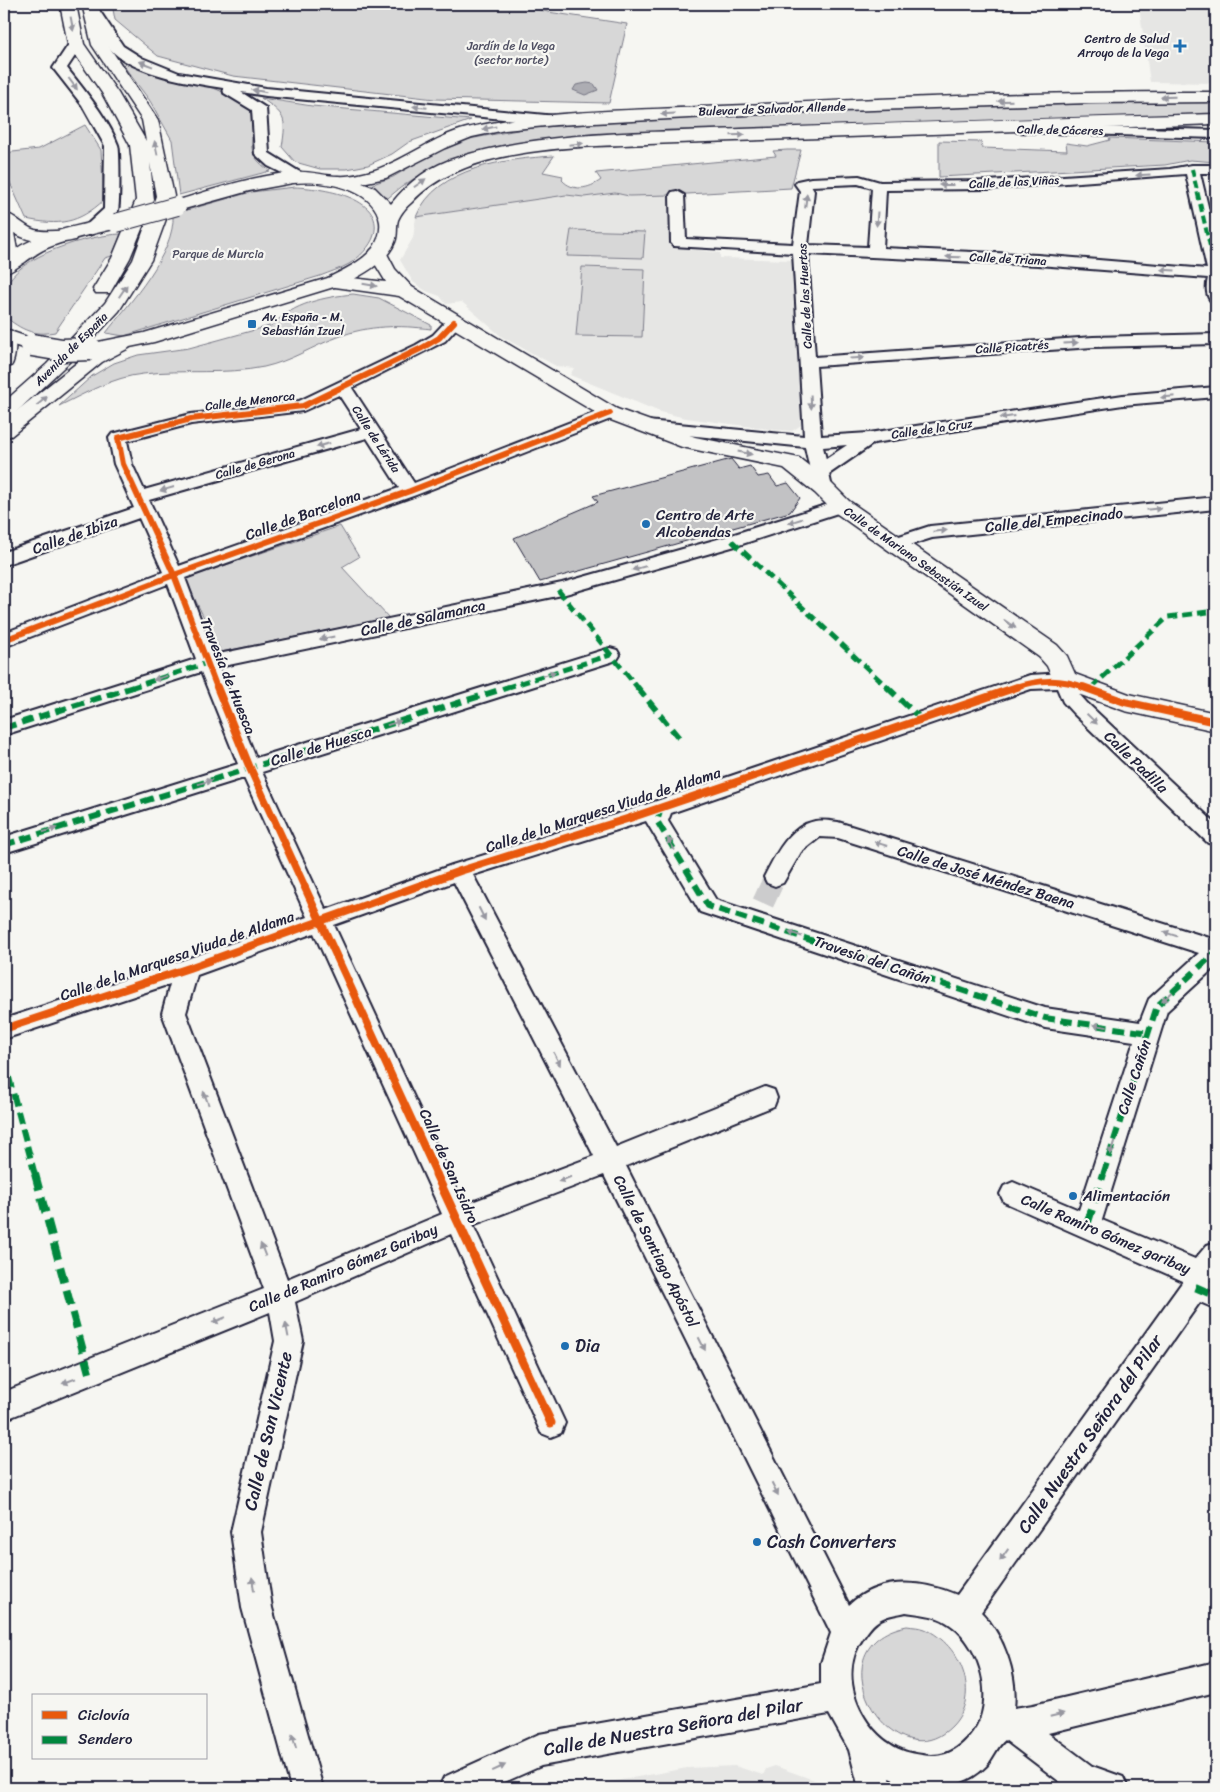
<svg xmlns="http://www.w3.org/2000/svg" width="1220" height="1792" viewBox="0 0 1220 1792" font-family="Sriracha,sans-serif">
	<rect width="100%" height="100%" fill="#f6f6f2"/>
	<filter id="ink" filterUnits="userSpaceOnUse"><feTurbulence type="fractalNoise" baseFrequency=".02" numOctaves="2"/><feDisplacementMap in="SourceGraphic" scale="10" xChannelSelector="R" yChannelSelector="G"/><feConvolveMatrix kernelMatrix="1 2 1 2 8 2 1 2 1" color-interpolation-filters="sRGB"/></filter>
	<g filter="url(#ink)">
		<!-- built -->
		<g fill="#e6e6e4">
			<polygon points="1139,6 1216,10 1216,83 1150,82"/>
			<polygon points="615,193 629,196 670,195 669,246 720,253 720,258 793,260 801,425 792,431 775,430 686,418 660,412 570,375 574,368 556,366 502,337 462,302 446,304 440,296 426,291 413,282 400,260 413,238 416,217 566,195 584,197"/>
			<polygon points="735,1766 763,1775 766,1769 775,1766 836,1788 588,1788 610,1782 687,1768"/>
		</g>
		<!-- green -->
		<g fill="#d7d7d7" stroke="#7c7c89">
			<polygon points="112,4 517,4 548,12 627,24 609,103 435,99 233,76 158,56 115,20"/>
			<path d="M111,49L153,73L216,89L234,97L253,113C255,141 242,152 270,171L179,195L172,140L150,101Z"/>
			<path d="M261,98L312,106L471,120L409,142L392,154L368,165L347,169H320L295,162L282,147C287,117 285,115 261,98Z"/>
			<path d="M1216,100V115L496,149C454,157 420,170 388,198L367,186L393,177L438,150L464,140L528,128L743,114Z"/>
			<path d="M85,125L101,150L104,200C78,224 59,226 26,219L4,169V153L39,149Z"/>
			<polygon points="1109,138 1216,142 1216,162 1190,160 1165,165 939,177 939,141 981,142 982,148 1067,151 1066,143 1087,146 1110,140"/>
			<path d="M787,150H801L791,188L670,195L629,196L615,193L584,197L566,195L416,217C437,166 507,159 554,156L543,172L563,176L562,180C573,192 589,189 601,180L596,173L776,156L773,151Z"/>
			<path d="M295,187C320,188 385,196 374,235C371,246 359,258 349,264C340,269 330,272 320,276L124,336L106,333C129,303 176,253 173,214L251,192Z"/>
			<polygon points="571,230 645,232 643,258 567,256"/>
			<path d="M121,234L112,256L105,258L55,332C33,336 22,330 4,316C3,309 2,296 5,289C16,255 89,235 121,234Z"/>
			<polygon points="582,267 645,269 642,337 576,336"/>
			<path d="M353,294L379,298L431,325V329C400,325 368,325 338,337C313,346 291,361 264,367C225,375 184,369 143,374C113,377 86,393 59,406L92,376L114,363L138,355L189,348L273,325C293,303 325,297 353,294Z"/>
			<polygon points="340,526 359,557 342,567 389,618 221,652 185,579"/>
			<path d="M907,1626C913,1627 920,1627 925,1629C961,1645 982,1695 952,1726C894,1786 808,1645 907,1626Z"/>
		</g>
		<!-- water -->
		<polygon fill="#adadb3" stroke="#757583" points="587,83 594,84 598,90 585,95 573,90 576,85"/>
		<!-- building -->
		<polygon fill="#c2c2c4" stroke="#22223b" points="731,459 739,469 750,466 758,477 769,475 777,486 788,483 800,498 790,512 540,582 514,538 598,502 593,496"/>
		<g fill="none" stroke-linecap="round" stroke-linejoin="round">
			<!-- street-tunnel -->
			<polyline stroke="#cccccd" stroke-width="22" stroke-dasharray="22 11" stroke-linecap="butt" points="763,903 775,877"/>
			<defs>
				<g id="street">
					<path d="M85,4H95L123,46L142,58L179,73L266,88L556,116L563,120L556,124L266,96L241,92L266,108L269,153L303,174L305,177L303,180L298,181L268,166L255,154L252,110L224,93L223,88C191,83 138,75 113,52C101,40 93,20 84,6Z"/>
					<path d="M76,40L83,44L67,68C84,90 108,118 118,145C120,149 120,206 118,210C115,220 98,232 89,235L81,230L104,209L105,146L82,105L53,68L71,41Z"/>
					<polygon points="1022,125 1216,130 1216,138 1017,132 1015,129"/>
					<path d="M1192,165H1216V173H1200L1216,240V302L1210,300C1206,294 1206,286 1208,278L1038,265L808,254L815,357L1093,337L1216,334V344L1093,347L816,366L821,436L869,433L1123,395L1216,387V397L1123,405L874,443L829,474L832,488L829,492H817L814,488L805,447L647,431L641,430L638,426L641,422L647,421L804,436L793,253L674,246L671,243L670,195L672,192L677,191L684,195L686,239L793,244L800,191L795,184L797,181L811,178L859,176L880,182L988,181L1170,169ZM1186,174L1207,269L1038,255L883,248L886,190L988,189ZM858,184L872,188L868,247L808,245L814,191L811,186ZM847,445L826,459L823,447Z"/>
					<path d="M454,317L462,322L445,341L352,388L414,483L604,409H616L619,413L616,417L416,495L185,578L214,655L562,583L725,537L835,502H847L850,506L847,510L739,545L562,595L219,667L256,758L610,648L617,650L620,655L617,660L262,772L326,910L452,865L624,812L1030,675L1065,673L1072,675L1079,694L1087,703L1216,824V845L1208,843L1073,713L1063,702L1057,688L1031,689L671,813L668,821L716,900L1045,1008L1140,1022L1149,999L1199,953L838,838L820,837L801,852L783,883L775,886L767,883L764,877C775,856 789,826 815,821C822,820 831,821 838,822L1216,940V966L1167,1011L1102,1220L1195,1259L1207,1245L1216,1242V1274L1210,1281L1216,1283V1309L1200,1302L981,1612C1004,1636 1018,1675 1014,1708L1033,1705L1216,1662V1692L1048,1733L1092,1766L1123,1777L1128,1788H1068L1005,1740C998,1745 993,1758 987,1765C961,1792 921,1792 889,1778L891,1788H859L849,1750L829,1714L541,1766L491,1788H439L444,1777L539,1734L821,1684V1663L831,1633L604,1175L473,1225L565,1423L561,1433L551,1437L541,1433L451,1234L295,1302L303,1341L261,1532L272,1608L323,1788H291L242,1608L231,1532L275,1341L270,1312L4,1420V1392L264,1289L162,1013L170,984L4,1039V1019L184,960L307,917L244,778L4,853V837L238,764L201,672L4,735V720L196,659L168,584L4,647V633L163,572L139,518L4,565V552L134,508L114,464L109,438L112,434L191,414L299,401L416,345L433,335L448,319ZM339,395L361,429L144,490L132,464L127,441L191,424L303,411ZM367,438L399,488L179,566L149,500ZM646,821L700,912L1045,1028L1134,1041L1079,1210L1013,1182L1004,1186L1000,1194L1004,1202L1183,1281L957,1595C922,1580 879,1576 849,1605L626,1166L774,1106L777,1098L774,1090L765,1087L616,1147L473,875ZM454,882L594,1156L464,1205L334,925ZM314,933L442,1214L287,1279L186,1013L197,975ZM906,1612C919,1614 935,1615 946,1622C978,1640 995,1693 977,1726C964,1747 947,1760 922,1755C910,1753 900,1751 890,1744C857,1722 838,1673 863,1638C868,1631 872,1624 881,1619C888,1615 898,1614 906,1612Z"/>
					<polygon points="1216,497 1216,509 932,538 894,550 887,548 885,544 887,540 930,526"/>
				</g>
				<g id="secondary">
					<path d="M4,213C16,215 24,227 35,230C48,233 62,229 75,232L77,236L75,240C56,245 30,243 14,233L19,261L17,265H4V229L10,230L4,226Z"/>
					<polygon points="378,248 385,250 395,269 412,287 617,409 695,437 799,458 831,483 849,501 1057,645 1067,656 1075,674 1129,694 1216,713 1216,731 1125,711 1056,686 1047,666 1039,657 833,511 815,493 784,468 682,447 603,417 399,296 328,286 325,282 328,278 335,276 386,282 369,254 371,250"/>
					<path d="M4,329L12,331C17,338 16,359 11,366L4,368Z"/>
					<polygon points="122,338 129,340 132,344 129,348 102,362 11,436 4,437 4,421 88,354"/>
				</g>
				<g id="primary">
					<path d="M60,4H76L84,44L118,93L146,141L142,120L92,45L82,4H98L108,45L158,120L174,196L172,202C212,190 254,175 296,172C311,171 324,176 338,176C349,177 365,173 375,170C407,159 434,136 467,128C550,109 637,111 721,106C886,98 1051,91 1216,92V102L1089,103L783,113L556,125L505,130L472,137L445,148L386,178L362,183L375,188L391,204C409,181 431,165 459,157C548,130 650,133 741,129C900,123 1058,118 1216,114V124L649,144C577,147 464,146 412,202C407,206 401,213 398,220C396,226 398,235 395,242C387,262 365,273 347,283L154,342L91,355L82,350L11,417L4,419V402L47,364L105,303L133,260L156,196L150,163L154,200L130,258L110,293H96L93,289L112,258L136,200L130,145L102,93L68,44ZM293,183C322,180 375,187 380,222C381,231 378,241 373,248C362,262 343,270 328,278L144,333L88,344L119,311L151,260L170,208L177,211L249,191Z"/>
					<path d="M116,217L122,219L125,223L122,227C97,233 71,238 47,248C33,254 16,271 4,274V258C32,232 80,226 116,217Z"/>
					<polygon points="4,329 39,341 42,345 39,349 32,351 4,342"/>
				</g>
			</defs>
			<!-- street casing -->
			<use href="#street" stroke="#22223b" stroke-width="4"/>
			<!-- secondary casing -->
			<use href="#secondary" stroke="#22223b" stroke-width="3"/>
			<!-- primary casing -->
			<use href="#primary" stroke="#22223b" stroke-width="3"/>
			<!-- street -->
			<use href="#street" fill="#f6f6f2" fill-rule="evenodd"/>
			<!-- secondary -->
			<use href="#secondary" fill="#f6f6f2" fill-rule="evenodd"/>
			<!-- primary -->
			<use href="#primary" fill="#f6f6f2" fill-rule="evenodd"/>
			<defs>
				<polyline id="primary-bridge-far1" points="116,223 177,206"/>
				<polyline id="primary-bridge" points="32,345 62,350 91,349"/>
			</defs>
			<!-- primary-bridge-far1 casing -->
			<use href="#primary-bridge-far1" stroke="#22223b" stroke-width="20" stroke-linecap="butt"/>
			<!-- primary-bridge casing -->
			<use href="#primary-bridge" stroke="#22223b" stroke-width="25" stroke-linecap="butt"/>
			<!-- primary-bridge-far1 -->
			<use href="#primary-bridge-far1" stroke="#f6f6f2" stroke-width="18"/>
			<!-- primary-bridge -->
			<use href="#primary-bridge" stroke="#f6f6f2" stroke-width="22"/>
			<!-- quiet-far3 -->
			<g stroke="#00873e" stroke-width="4" stroke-dasharray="8 4" stroke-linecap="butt">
				<polyline points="1192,169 1216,272"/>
				<polyline points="1216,277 1214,285 1216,297"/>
			</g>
			<!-- quiet-far2 -->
			<g stroke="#00873e" stroke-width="5" stroke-dasharray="10 5" stroke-linecap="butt">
				<polyline points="732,541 888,688"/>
				<polyline points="558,590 638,688"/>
				<polyline points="130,688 207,663 208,667"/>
				<polyline points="505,688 610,655"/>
				<polyline points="1091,688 1168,617 1216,611"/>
			</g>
			<!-- quiet-far1 -->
			<g stroke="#00873e" stroke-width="6" stroke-dasharray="12 6" stroke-linecap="butt">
				<polyline points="637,687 679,738"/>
				<polyline points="887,687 920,718"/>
				<polyline points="1091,688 1093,687"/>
				<polyline points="4,728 133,687"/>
				<polyline points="662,806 657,821 708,906 1045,1018 1149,1033"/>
				<polyline points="4,845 509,687"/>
				<polyline points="4,1059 35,1175"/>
				<polyline points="1103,1175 1157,1006 1216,952"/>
			</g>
			<!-- quiet -->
			<g stroke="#00873e" stroke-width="8" stroke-dasharray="16 8" stroke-linecap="butt">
				<polyline points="35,1174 89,1373"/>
				<polyline points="1087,1225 1103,1174"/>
				<polyline points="1195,1287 1216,1296"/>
			</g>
			<defs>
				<g id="cycleway-far2">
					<polyline points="4,640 174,575 410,491 610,413"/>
					<polyline points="217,688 174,575 123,464 118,438 191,419 303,406 422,348 439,338 454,322"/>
					<path d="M1013,688C1040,679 1060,678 1086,688"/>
				</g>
				<g id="cycleway-far1">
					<polyline points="217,687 250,768 437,1175"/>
					<polyline points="1083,687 1125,702 1216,722"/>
					<polyline points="4,1029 189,968 460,871 630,818 1017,687"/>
				</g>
				<polyline id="cycleway" points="436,1174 551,1423"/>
			</defs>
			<!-- cycleway-far2 casing -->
			<use href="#cycleway-far2" stroke="#f6f6f2" stroke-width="9"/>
			<!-- cycleway-far1 casing -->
			<use href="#cycleway-far1" stroke="#f6f6f2" stroke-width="11"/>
			<!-- cycleway casing -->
			<use href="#cycleway" stroke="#f6f6f2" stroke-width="12"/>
			<!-- cycleway-far2 -->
			<use href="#cycleway-far2" stroke="#e8590c" stroke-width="6"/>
			<!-- cycleway-far1 -->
			<use href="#cycleway-far1" stroke="#e8590c" stroke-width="8"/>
			<!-- cycleway -->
			<use href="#cycleway" stroke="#e8590c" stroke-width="9"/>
		</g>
		<!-- one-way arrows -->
		<defs><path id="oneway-solid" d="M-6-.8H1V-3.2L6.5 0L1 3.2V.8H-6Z" transform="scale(1.25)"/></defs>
		<g fill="#9797a0">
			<use href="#oneway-solid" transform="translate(72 24) rotate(79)"/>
			<use href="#oneway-solid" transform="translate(146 64) rotate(-159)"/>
			<use href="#oneway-solid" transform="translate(73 84) rotate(53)"/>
			<use href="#oneway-solid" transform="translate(259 91) rotate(-170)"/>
			<use href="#oneway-solid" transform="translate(1168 97) rotate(179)"/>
			<use href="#oneway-solid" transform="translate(1005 101) rotate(178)"/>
			<use href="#oneway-solid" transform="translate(420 107) rotate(-175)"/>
			<use href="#oneway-solid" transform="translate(668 114) rotate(177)"/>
			<use href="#oneway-solid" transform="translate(489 128) rotate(168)"/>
			<use href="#oneway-solid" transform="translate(738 135) rotate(-2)"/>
			<use href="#oneway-solid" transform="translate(576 144) rotate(-5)"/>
			<use href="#oneway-solid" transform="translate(156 148) rotate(-102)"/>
			<use href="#oneway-solid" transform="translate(1143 175) rotate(176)"/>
			<use href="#oneway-solid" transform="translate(420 183) rotate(-35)"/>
			<use href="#oneway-solid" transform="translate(946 185) rotate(-180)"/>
			<use href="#oneway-solid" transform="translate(806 201) rotate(-83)"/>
			<use href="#oneway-solid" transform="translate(877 219) rotate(94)"/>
			<use href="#oneway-solid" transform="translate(953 257) rotate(-178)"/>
			<use href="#oneway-solid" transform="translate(1168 270) rotate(-176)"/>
			<use href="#oneway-solid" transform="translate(370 285) rotate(9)"/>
			<use href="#oneway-solid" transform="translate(123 291) rotate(-56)"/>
			<use href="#oneway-solid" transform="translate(1071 343) rotate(-4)"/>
			<use href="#oneway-solid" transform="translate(857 358) rotate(-4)"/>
			<use href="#oneway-solid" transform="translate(1168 397) rotate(175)"/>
			<use href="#oneway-solid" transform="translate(42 401) rotate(-40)"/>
			<use href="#oneway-solid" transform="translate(811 402) rotate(87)"/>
			<use href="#oneway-solid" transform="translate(1007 417) rotate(172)"/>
			<use href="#oneway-solid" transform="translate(323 445) rotate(164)"/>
			<use href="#oneway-solid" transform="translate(745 453) rotate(12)"/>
			<use href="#oneway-solid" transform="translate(167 489) rotate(164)"/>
			<use href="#oneway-solid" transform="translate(1154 509) rotate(-6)"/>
			<use href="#oneway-solid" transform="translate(795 521) rotate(162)"/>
			<use href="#oneway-solid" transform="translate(940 531) rotate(-6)"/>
			<use href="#oneway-solid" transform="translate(639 568) rotate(164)"/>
			<use href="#oneway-solid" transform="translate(1010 624) rotate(35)"/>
			<use href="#oneway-solid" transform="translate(327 638) rotate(168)"/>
			<use href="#oneway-solid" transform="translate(549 674) rotate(-17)"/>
			<use href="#oneway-solid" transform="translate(160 678) rotate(162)"/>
			<use href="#oneway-solid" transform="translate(1092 719) rotate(44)"/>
			<use href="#oneway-solid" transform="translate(394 723) rotate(-17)"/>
			<use href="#oneway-solid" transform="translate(205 782) rotate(-17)"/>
			<use href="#oneway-solid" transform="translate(50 830) rotate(-17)"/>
			<use href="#oneway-solid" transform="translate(671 844) rotate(-121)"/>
			<use href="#oneway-solid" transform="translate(881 844) rotate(-163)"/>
			<use href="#oneway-solid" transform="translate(482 914) rotate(63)"/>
			<use href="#oneway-solid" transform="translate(795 934) rotate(-161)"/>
			<use href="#oneway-solid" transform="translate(1170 934) rotate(-163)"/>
			<use href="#oneway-solid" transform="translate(1167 997) rotate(138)"/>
			<use href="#oneway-solid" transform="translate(1100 1026) rotate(-172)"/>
			<use href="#oneway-solid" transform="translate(557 1059) rotate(63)"/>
			<use href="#oneway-solid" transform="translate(206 1098) rotate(-111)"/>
			<use href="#oneway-solid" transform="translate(1112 1148) rotate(108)"/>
			<use href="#oneway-solid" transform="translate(565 1179) rotate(159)"/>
			<use href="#oneway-solid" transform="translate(263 1250) rotate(-111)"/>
			<use href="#oneway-solid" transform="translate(219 1320) rotate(158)"/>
			<use href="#oneway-solid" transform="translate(287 1330) rotate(-101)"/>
			<use href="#oneway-solid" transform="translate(702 1344) rotate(63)"/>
			<use href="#oneway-solid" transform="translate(69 1381) rotate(159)"/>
			<use href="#oneway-solid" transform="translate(775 1489) rotate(63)"/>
			<use href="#oneway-solid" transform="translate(1004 1555) rotate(125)"/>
			<use href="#oneway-solid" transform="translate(253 1584) rotate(-98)"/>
			<use href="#oneway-solid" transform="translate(1057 1715) rotate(-14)"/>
			<use href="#oneway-solid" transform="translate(294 1741) rotate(-106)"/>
			<use href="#oneway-solid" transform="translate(499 1768) rotate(-25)"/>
		</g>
	</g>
	<!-- markers -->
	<g fill="#1f6fb2" stroke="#f6f6f2" stroke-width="2">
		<path d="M1177.5 38.5h5v5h5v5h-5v5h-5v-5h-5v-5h5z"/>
		<rect x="247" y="319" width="10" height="10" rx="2.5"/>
		<circle cx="646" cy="524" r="5"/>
		<circle cx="1073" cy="1196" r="5"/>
		<circle cx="565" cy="1346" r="5"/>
		<circle cx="757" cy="1542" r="5"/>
	</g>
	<g text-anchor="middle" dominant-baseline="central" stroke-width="4.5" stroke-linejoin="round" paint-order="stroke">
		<!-- far-poi labels -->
		<g font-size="12" fill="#22223b" stroke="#f6f6f2" text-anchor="end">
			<text x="1169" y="39">Centro de Salud<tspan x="1169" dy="14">Arroyo de la Vega</tspan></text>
			<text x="262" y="317" text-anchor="start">Av. España - M.<tspan x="262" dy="14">Sebastián Izuel</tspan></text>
		</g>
		<!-- far-park labels -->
		<g font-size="12" fill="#4f4f62" stroke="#f6f6f2">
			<text x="511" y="46">Jardín de la Vega<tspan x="511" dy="14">(sector norte)</tspan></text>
			<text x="218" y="254">Parque de Murcia</text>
		</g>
		<!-- far-street labels -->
		<g font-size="12" fill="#22223b" stroke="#f6f6f2">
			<text transform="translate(772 109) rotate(-2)">Bulevar de Salvador Allende</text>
			<text transform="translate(1060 130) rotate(1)">Calle de Cáceres</text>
			<text transform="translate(1014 182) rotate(-3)">Calle de las Viñas</text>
			<text transform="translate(1008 259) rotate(3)">Calle de Triana</text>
			<text transform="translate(805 296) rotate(-93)">Calle de las Huertas</text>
			<text transform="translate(1012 347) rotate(-4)">Calle Picatrés</text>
			<text transform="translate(71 349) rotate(-45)">Avenida de España</text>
			<text transform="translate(250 401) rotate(-7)">Calle de Menorca</text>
			<text transform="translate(932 429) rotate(-8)">Calle de la Cruz</text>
			<text transform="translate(376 439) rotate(57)">Calle de Lérida</text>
			<text transform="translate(255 464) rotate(-16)">Calle de Gerona</text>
			<text transform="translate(916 559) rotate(35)">Calle de Mariano Sebastián Izuel</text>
		</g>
		<!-- street labels -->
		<g font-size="15" fill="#22223b" stroke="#f6f6f2">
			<text transform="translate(303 515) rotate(-20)">Calle de Barcelona</text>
			<text transform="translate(1054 520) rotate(-6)">Calle del Empecinado</text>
			<text transform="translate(75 535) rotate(-19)">Calle de Ibiza</text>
			<text transform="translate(423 618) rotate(-12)">Calle de Salamanca</text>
			<text transform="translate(228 676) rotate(68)">Travesía de Huesca</text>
			<text transform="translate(321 746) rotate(-17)">Calle de Huesca</text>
			<text transform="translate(1136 762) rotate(44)">Calle Padilla</text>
			<text transform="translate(603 810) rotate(-18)">Calle de la Marquesa Viuda de Aldama</text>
			<text transform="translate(986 877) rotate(17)">Calle de José Méndez Baena</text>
			<text transform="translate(177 956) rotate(-19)">Calle de la Marquesa Viuda de Aldama</text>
			<text transform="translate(872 960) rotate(19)">Travesía del Cañón</text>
			<text transform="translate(1134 1077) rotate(-72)">Calle Cañón</text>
			<text transform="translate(449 1166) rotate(66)">Calle de San Isidro</text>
			<text transform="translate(1106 1234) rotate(23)">Calle Ramiro Gómez garibay</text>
			<text transform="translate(656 1251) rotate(63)">Calle de Santiago Apóstol</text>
			<text transform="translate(343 1268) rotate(-23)">Calle de Ramiro Gómez Garibay</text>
		</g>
		<!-- poi labels -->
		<g font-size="15" fill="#22223b" stroke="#f6f6f2" text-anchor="start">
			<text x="656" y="515">Centro de Arte<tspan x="656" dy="17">Alcobendas</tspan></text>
			<text x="1083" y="1196">Alimentación</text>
		</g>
		<!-- near-poi labels -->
		<g font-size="18" fill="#22223b" stroke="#f6f6f2" text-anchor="start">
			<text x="575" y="1346">Dia</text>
			<text x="767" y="1542">Cash Converters</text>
		</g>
		<!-- near-street labels -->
		<g font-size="18" fill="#22223b" stroke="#f6f6f2">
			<text transform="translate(268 1431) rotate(-77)">Calle de San Vicente</text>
			<text transform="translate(1090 1434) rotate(-55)">Calle Nuestra Señora del Pilar</text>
			<text transform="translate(673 1727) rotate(-10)">Calle de Nuestra Señora del Pilar</text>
		</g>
	</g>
	<!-- margin -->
	<rect width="1220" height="1792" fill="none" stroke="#f6f6f2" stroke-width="20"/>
	<rect x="10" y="10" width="1200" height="1772" fill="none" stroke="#22223b" stroke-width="2" filter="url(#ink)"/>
	<!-- legend -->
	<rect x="32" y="1694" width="175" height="65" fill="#f6f6f2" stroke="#a1a1a9"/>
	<rect x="42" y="1711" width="25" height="8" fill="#e8590c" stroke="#a1a1a9"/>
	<text x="78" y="1720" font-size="15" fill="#22223b">Ciclovía</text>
	<rect x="42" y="1736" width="25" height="8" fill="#00873e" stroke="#a1a1a9"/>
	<text x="78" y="1744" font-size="15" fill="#22223b">Sendero</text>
</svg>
